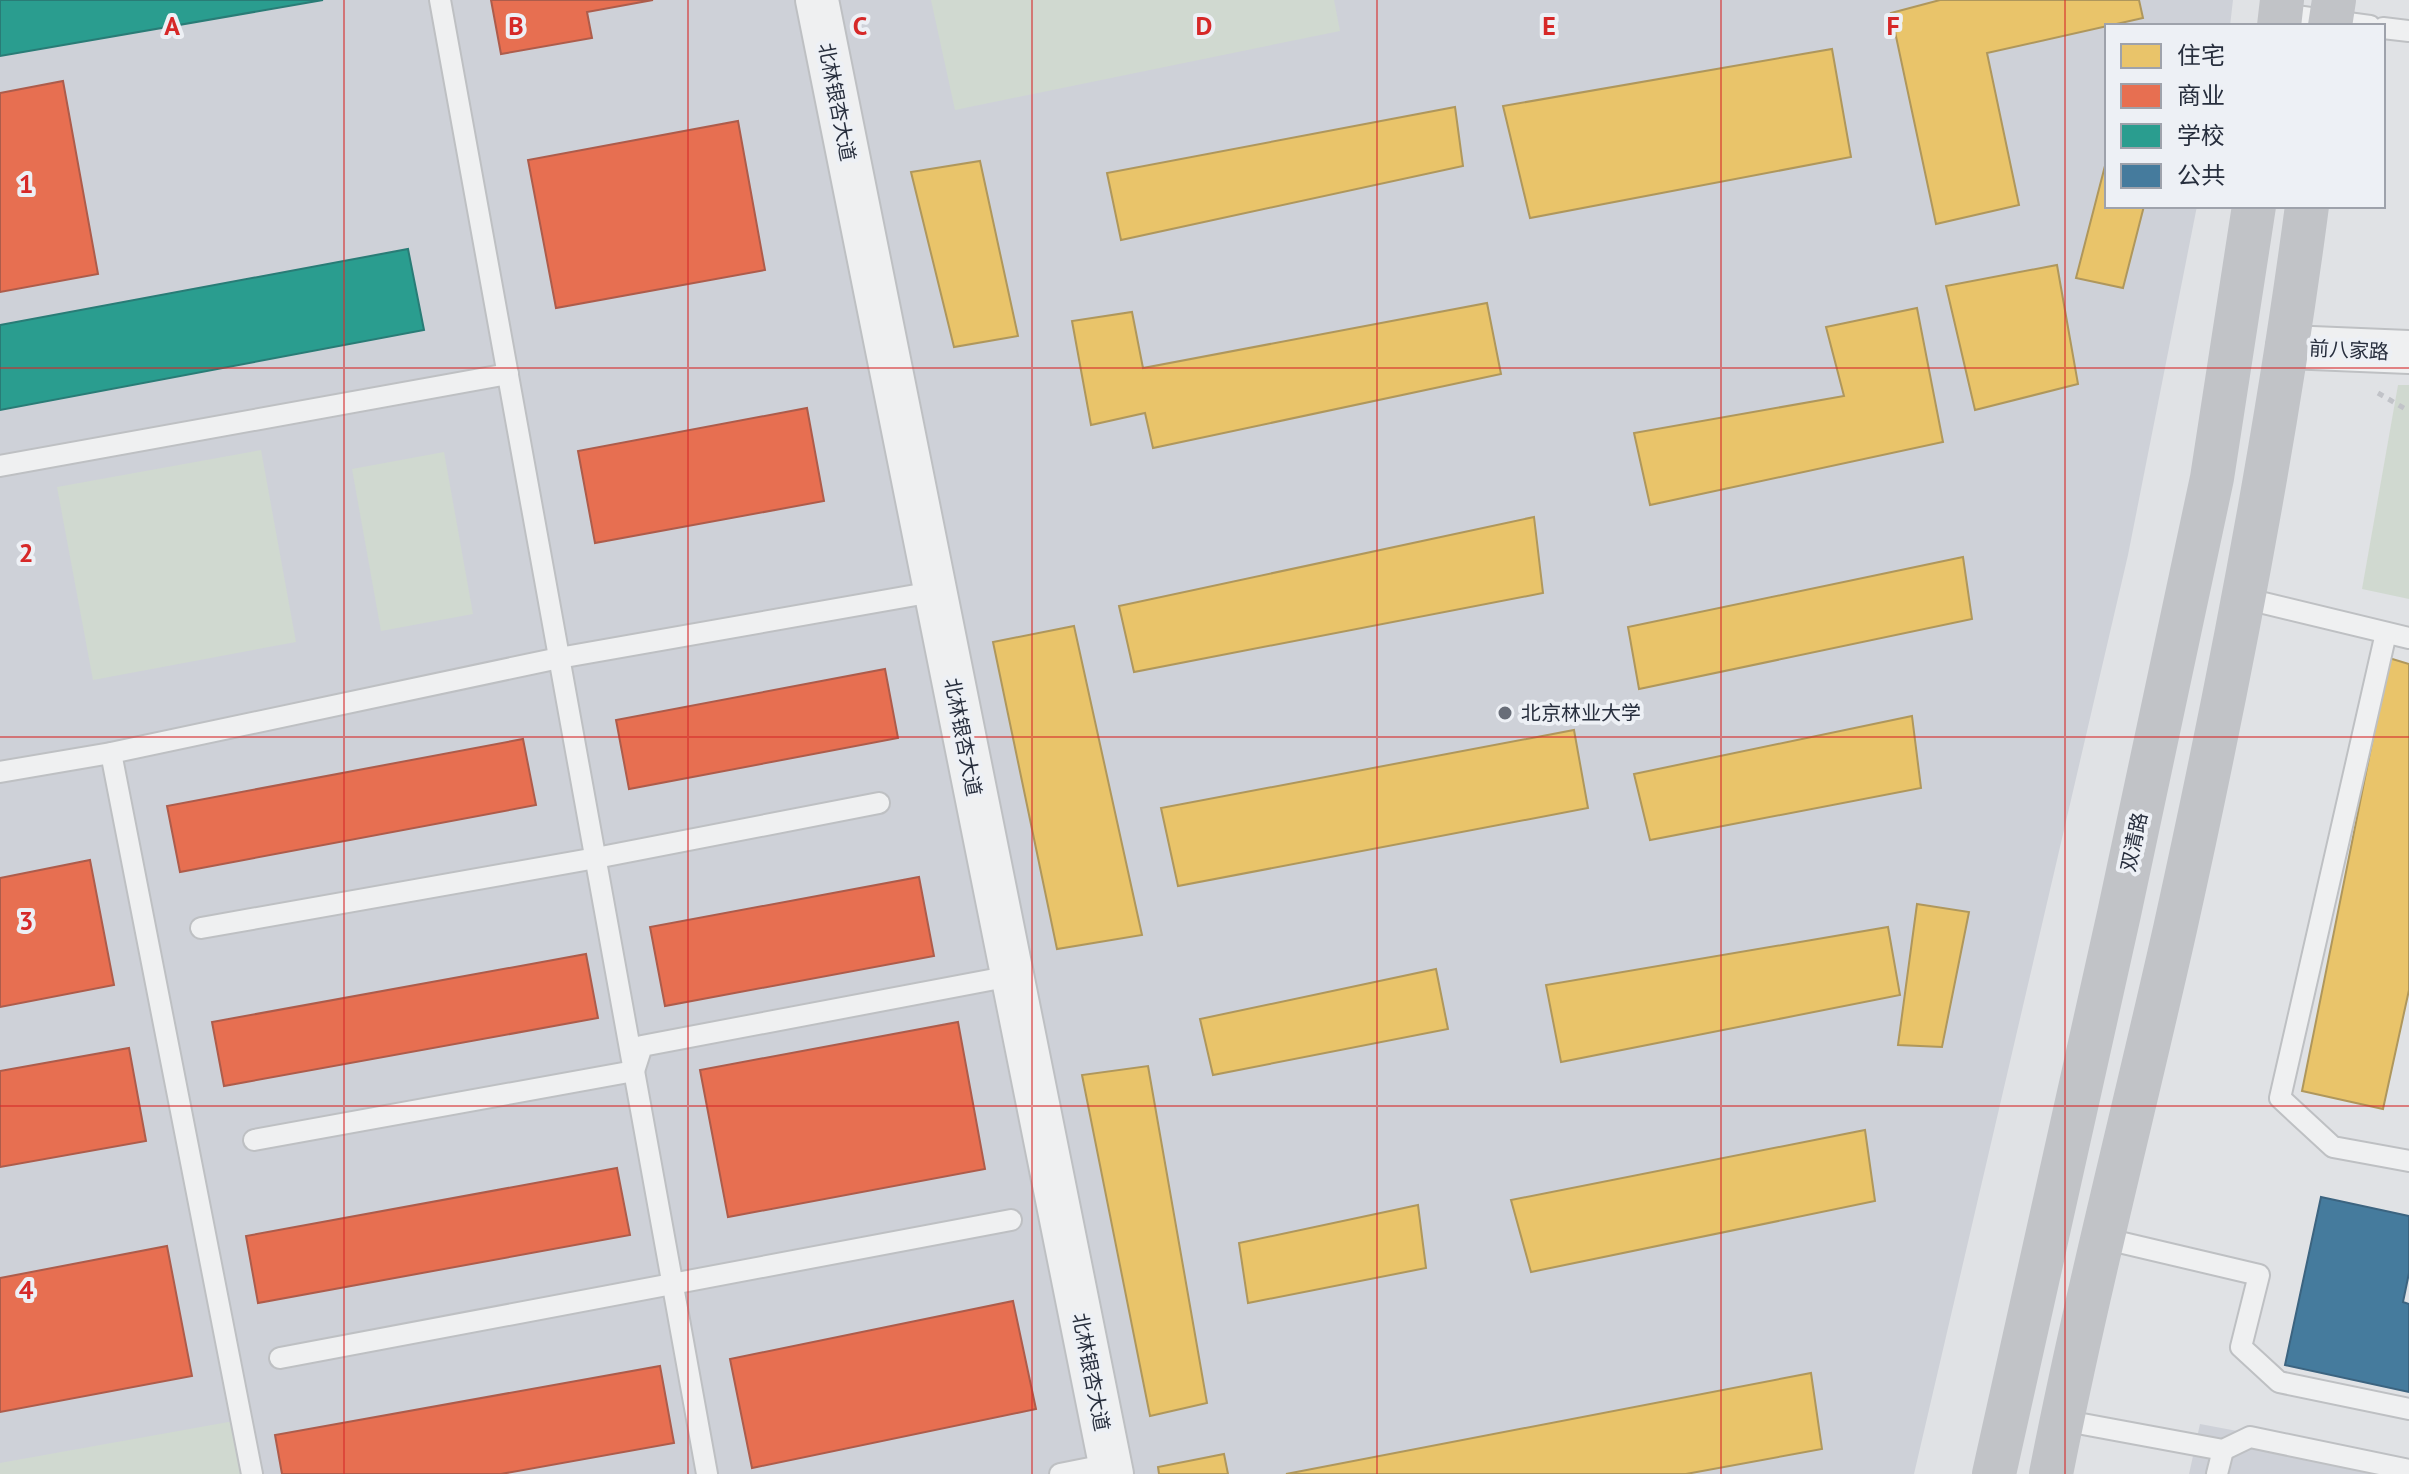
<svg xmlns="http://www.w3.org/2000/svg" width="2409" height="1474" viewBox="0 0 2409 1474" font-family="'PT Sans','Noto Sans SC',sans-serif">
	<rect width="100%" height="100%" fill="#e0e2e5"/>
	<!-- built -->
	<g fill="#ced1d8">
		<polygon points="0,0 2233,0 2230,26 2107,26 2107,206 2197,206 2128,555 1914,1474 0,1474"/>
		<polygon points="2200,1424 2409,1463 2409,1474 2189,1474"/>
	</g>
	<!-- green -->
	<g fill="#d0d9d0">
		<polygon points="931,0 1334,0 1340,31 955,110"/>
		<polygon points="2398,385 2409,385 2409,599 2362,589"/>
		<polygon points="261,450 296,642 93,680 57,487"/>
		<polygon points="444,452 473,614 381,631 352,469"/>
		<polygon points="245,1419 254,1474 0,1474 0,1463"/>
	</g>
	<!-- homes -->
	<g fill="#e9c46a" stroke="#af975c" stroke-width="2">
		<polygon points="1940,0 2139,0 2143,18 1987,53 2019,205 1936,224 1891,13"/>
		<polygon points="1832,49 1851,157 1530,218 1503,106"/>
		<polygon points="1455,107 1463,166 1121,240 1107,173"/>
		<polygon points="2107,158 2107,206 2144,206 2123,288 2076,278"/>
		<polygon points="980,161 1018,336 954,347 911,172"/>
		<polygon points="2057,265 2078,384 1975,410 1946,286"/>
		<polygon points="1487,303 1501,374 1153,448 1145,413 1091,425 1072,321 1132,312 1143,368"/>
		<polygon points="1917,308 1943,442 1650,505 1634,433 1844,396 1826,327"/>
		<polygon points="1534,517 1543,593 1134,672 1119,606"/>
		<polygon points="1963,557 1972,619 1639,689 1628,627"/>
		<polygon points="1074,626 1142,935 1057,949 993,642"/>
		<polygon points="2389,658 2409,664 2409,990 2383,1109 2302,1091"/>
		<polygon points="1912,716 1921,788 1650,840 1634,774"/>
		<polygon points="1574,730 1588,808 1178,886 1161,808"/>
		<polygon points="1917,904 1969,912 1942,1047 1898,1045"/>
		<polygon points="1888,927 1900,995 1561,1062 1546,985"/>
		<polygon points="1436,969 1448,1029 1213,1075 1200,1019"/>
		<polygon points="1148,1066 1207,1403 1150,1416 1082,1075"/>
		<polygon points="1865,1130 1875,1201 1531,1272 1511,1200"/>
		<polygon points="1418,1205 1426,1268 1248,1303 1239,1243"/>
		<polygon points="1811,1373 1822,1449 1686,1474 1286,1474"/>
		<polygon points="1224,1454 1228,1474 1159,1474 1158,1467"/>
	</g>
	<!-- shops -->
	<g fill="#e76f51" stroke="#ad5c4b" stroke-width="2">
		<polygon points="491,0 653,0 587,12 592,38 501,54"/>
		<polygon points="63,81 98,274 0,292 0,93"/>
		<polygon points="738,121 765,270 556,308 528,160"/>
		<polygon points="807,408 824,501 595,543 578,451"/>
		<polygon points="885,669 898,738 629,789 616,720"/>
		<polygon points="523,739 536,805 180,872 167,806"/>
		<polygon points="90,860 114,985 0,1007 0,878"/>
		<polygon points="919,877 934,956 665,1006 650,927"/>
		<polygon points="586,954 598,1018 224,1086 212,1022"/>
		<polygon points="958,1022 985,1169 728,1217 700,1070"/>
		<polygon points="129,1048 146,1141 0,1167 0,1071"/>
		<polygon points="617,1168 630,1235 258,1303 246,1236"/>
		<polygon points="167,1246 192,1376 0,1412 0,1278"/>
		<polygon points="1013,1301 1036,1409 752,1468 730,1359"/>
		<polygon points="660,1366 674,1443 501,1474 282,1474 275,1435"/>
	</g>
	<!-- schools -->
	<g fill="#2a9d8f" stroke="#297c76" stroke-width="2">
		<polygon points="0,0 323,0 0,56"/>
		<polygon points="408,249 424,330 0,410 0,325"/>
	</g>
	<!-- public -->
	<polygon fill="#457b9d" stroke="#3c6480" stroke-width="2" points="2321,1197 2409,1216 2409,1273 2403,1302 2409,1304 2409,1392 2285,1365"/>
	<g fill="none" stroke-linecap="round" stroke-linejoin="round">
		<defs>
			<g id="lane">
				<polyline points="440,0 707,1474"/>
				<polyline points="2281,14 2370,26"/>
				<polyline points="2383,28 2409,31"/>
				<polyline points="0,466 508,374"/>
				<polyline points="2243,598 2409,638"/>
				<polyline points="2386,633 2280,1098 2333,1147 2409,1161"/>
				<polyline points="111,753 252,1474"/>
				<polyline points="0,772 111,753 559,658 933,592"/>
				<polyline points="201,928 596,858 879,803"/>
				<polyline points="254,1140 634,1071 642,1046 1011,976"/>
				<polyline points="2102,1238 2259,1275 2241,1347 2279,1382 2409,1409"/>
				<polyline points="280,1358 1011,1220"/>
				<polyline points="2061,1420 2223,1450 2250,1437 2409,1470"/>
				<polyline points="1060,1474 1110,1464"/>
				<polyline points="2217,1474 2223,1450"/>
			</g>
			<g id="street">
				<polyline points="817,0 1112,1474"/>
				<polyline points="2288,347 2409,352"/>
			</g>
		</defs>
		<!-- lane casing -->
		<use href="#lane" stroke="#bec0c3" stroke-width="24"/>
		<!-- street casing -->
		<use href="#street" stroke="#bec0c3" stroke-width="46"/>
		<!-- path -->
		<polyline stroke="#c1c3c8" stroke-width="5" stroke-dasharray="6 6" stroke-linecap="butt" points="2378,393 2409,411"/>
		<!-- lane -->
		<use href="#lane" stroke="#eff0f1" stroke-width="20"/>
		<!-- street -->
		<use href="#street" stroke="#eff0f1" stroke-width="42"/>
		<!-- secondary -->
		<g stroke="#c1c3c7" stroke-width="44">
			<polyline points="2279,26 2282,0"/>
			<polyline points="2330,26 2334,0"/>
			<polyline points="1994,1474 2119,914 2212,478 2254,206"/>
			<path d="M2051,1474C2087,1291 2134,1111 2175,929C2228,690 2275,449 2307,206"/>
		</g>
	</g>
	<!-- grid -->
	<path fill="none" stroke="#d62828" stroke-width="2" stroke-opacity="0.55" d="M344,0V1474M688,0V1474M1032,0V1474M1377,0V1474M1721,0V1474M2065,0V1474M0,368H2409M0,737H2409M0,1106H2409"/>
	<!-- markers -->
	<circle fill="#686d78" stroke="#edf0f5" stroke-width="3" cx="1505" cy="713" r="8"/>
	<g text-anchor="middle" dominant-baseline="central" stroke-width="8" stroke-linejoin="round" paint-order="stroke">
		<!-- street labels -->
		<g font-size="20" fill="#272e3d" stroke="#edf0f5">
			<text transform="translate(837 102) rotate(79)">北林银杏大道</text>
			<text transform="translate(2349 350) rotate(3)">前八家路</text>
			<text transform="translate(963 737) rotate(79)">北林银杏大道</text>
			<text transform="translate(2134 842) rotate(-78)">双清路</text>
			<text transform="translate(1091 1372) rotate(79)">北林银杏大道</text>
		</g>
		<!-- poi labels -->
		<g font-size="20" fill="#272e3d" stroke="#edf0f5" text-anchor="start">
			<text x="1521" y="713">北京林业大学</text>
		</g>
	</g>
	<g font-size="26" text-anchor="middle" font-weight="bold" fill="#d62828" stroke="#edf0f5" stroke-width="8" stroke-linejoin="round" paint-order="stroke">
		<text x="172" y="35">A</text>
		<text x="516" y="35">B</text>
		<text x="860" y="35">C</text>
		<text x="1204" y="35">D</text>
		<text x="1549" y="35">E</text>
		<text x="1893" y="35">F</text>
		<text x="26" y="193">1</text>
		<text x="26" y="562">2</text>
		<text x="26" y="930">3</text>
		<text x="26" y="1299">4</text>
	</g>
	<!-- legend -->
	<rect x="2105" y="24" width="280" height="184" fill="#edf0f5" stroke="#9ea2ab" stroke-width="2"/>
	<rect x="2121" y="44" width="40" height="24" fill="#e9c46a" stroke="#9ea2ab" stroke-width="2"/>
	<text x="2177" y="64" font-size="24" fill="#272e3d">住宅</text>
	<rect x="2121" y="84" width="40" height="24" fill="#e76f51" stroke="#9ea2ab" stroke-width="2"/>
	<text x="2177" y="104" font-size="24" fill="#272e3d">商业</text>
	<rect x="2121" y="124" width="40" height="24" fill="#2a9d8f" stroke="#9ea2ab" stroke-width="2"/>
	<text x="2177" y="144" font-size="24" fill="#272e3d">学校</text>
	<rect x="2121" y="164" width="40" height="24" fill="#457b9d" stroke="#9ea2ab" stroke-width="2"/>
	<text x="2177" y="184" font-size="24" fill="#272e3d">公共</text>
</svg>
